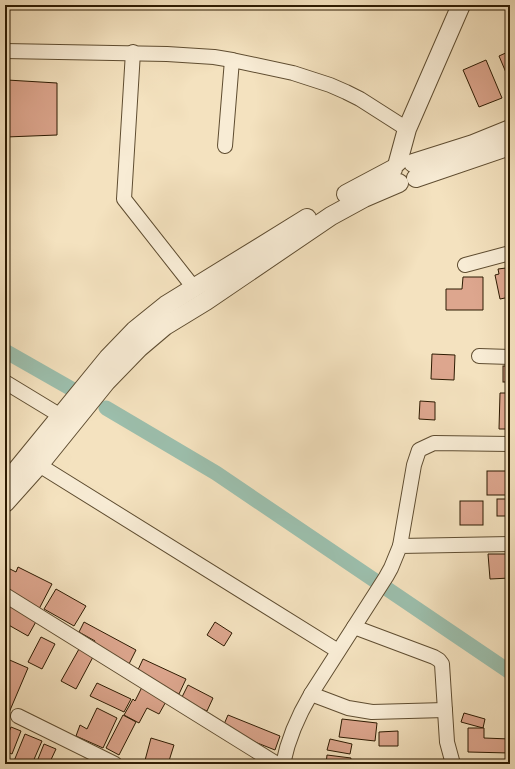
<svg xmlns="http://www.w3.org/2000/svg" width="515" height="769" viewBox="0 0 515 769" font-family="'Old Standard TT',serif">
	<rect width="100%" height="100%" fill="#f4e2bf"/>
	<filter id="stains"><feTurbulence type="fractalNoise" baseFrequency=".005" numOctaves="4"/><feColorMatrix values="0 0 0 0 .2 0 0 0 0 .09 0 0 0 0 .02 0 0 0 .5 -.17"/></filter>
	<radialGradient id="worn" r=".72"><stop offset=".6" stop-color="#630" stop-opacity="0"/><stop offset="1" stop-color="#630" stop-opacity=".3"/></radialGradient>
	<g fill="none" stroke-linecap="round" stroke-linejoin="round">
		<!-- canal -->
		<g stroke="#9cbfad" stroke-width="15">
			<polyline points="5,351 77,392"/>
			<polyline points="106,408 216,473 510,672"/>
		</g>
	</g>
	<!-- building -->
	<g fill="#dda68e" stroke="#2d1b02">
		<polygon points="510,51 510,82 499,56"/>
		<polygon points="486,60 502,98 479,107 463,70"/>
		<polygon points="7,80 57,83 57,135 6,137"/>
		<polygon points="506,268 510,286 510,297 500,299 495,275 499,274 498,269"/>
		<polygon points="463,277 483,277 483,310 446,310 446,289 462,289"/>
		<polygon points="432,354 455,355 454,380 431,379"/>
		<rect x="503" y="366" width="7" height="16"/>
		<polygon points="500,393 510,393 510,429 499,429"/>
		<polygon points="420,401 435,402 435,420 419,419"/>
		<rect x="487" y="471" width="22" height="24"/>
		<rect x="497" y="499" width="13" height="17"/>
		<rect x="460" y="501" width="23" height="24"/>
		<polygon points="488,554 510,554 510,578 490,579"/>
		<polygon points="6,567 16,572 18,567 52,584 39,609 5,591 5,568"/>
		<polygon points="56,589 86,606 74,626 44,609"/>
		<polygon points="5,600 38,618 28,636 5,623"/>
		<polygon points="84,622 136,650 129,664 93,645 95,641 79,632"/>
		<polygon points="215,622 232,633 224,646 207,635"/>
		<polygon points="41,637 55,644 42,669 28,662"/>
		<polygon points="79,649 93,657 76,689 61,681"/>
		<polygon points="5,658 28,668 5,722"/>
		<polygon points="143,659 186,679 179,694 136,674"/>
		<polygon points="97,683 131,699 124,712 90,696"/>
		<polygon points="143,685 168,698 159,714 147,708 139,723 124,715 133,699 135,701"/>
		<polygon points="188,685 213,698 207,711 181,699"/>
		<polygon points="97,708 117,718 103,748 76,736 80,725 87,729"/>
		<polygon points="464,713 485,719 483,728 461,722"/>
		<polygon points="123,715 136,722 119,755 106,748"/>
		<polygon points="228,715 280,736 275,750 222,729"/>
		<polygon points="342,719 377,723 375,741 339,737"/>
		<polygon points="11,727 21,731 12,754 5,751 5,742"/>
		<polygon points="468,728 484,728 484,738 510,739 510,753 468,752"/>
		<polygon points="398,731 398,746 379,746 379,732"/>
		<polygon points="25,734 42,741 32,764 22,764 14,761"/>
		<polygon points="151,738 174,745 168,764 144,764"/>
		<polygon points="330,739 352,744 350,754 327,750"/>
		<polygon points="44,744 56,749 49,764 36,764"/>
		<polygon points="327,755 351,758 350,764 326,764"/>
	</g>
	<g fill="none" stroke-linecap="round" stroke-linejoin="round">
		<defs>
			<g id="minor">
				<polyline points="5,51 167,54 214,57 232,60 293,73 330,85 346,92 360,99 407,129"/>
				<polyline points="133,52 124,199 194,288"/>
				<polyline points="225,146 232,60"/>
				<polyline points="465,265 510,253"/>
				<polyline points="479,356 510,357"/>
				<polyline points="5,382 61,416 69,422"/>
				<polyline points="31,460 338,651"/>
				<polyline points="400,546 414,465 419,450 434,443 510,444"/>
				<polyline points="5,595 277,764"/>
				<polyline points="354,627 434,657 439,660 442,664 447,742 453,764"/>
				<polyline points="311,694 348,708 372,712 445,710"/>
				<polyline points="18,716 115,764"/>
				<path d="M283,764C288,739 298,716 311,694L386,577L391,568L400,546L510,544"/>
			</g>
			<g id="tertiary">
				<polyline points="398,162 407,129 461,5"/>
				<polyline points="413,163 473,144 510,129"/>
				<polyline points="416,178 510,146"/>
				<polyline points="346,194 393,169"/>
				<polyline points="5,484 108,358 135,330 166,305 307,218"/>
				<polyline points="5,503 39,465 106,382 139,348 165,326 206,301 331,216 364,198 399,183"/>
			</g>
		</defs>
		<!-- minor casing -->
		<use href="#minor" stroke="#5f4d31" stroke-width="16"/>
		<!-- tertiary casing -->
		<use href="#tertiary" stroke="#5f4d31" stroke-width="20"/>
		<!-- minor -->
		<use href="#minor" stroke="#f8ecd5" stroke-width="14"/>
		<!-- tertiary -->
		<use href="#tertiary" stroke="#f8ecd5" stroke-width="18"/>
	</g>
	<!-- margin -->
	<rect width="515" height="769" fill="none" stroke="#f4e2bf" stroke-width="20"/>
	<rect x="6" y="6" width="503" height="757" fill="none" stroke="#2d1b02" stroke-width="2"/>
	<rect x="10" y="10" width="495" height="749" fill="none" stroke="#2d1b02"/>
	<rect width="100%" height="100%" filter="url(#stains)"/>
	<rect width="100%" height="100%" fill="url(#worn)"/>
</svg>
